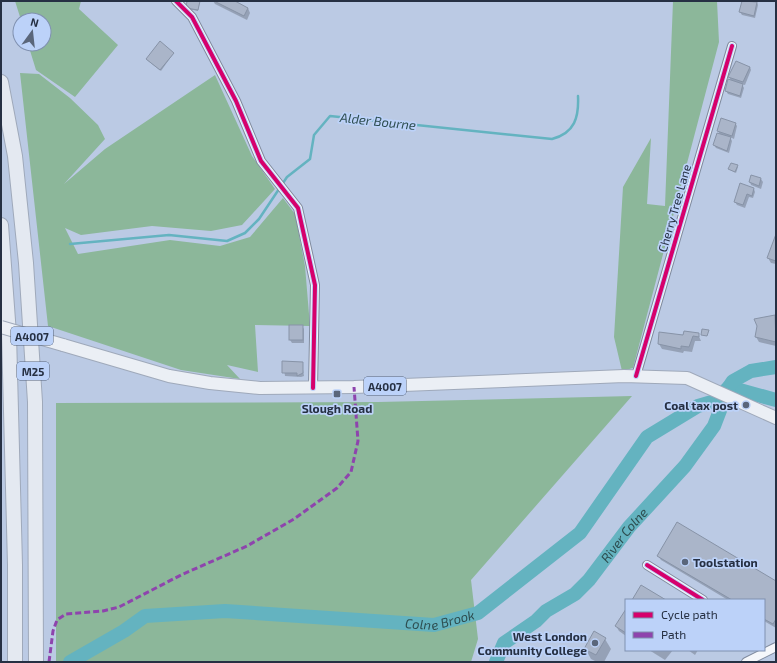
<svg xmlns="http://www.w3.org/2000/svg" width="777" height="663" viewBox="0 0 777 663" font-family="'Exo 2',sans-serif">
	<rect width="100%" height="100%" fill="#bbcae4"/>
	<!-- green -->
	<g fill="#8cb79a">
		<polygon points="15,1 81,1 79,9 118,45 75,97 36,70 28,44 44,44 44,20 21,20"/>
		<polygon points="673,1 717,1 719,42 633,368 622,371 614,337 623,187 651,138 647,204 665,206"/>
		<polygon points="20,73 39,74 70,98 98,125 105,139 64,184 105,149 215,75 252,156 275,189 242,225 211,231 152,226 81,235 65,228 78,254 170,240 220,246 250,237 283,198 295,214 305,266 310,326 255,325 258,372 227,365 240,379 181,370 48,326"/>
		<polygon points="632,396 471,580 478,639 471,662 56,662 56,403 378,402"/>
	</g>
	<!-- shadow -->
	<g fill="#0003">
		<polygon points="188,1 200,1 198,11 188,9"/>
		<polygon points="213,1 233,1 248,8 250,13 247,20 215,4"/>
		<polygon points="743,1 757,2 758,5 755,18 742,15 740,12"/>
		<polygon points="173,54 161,71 147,60"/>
		<polygon points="750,67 751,70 745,85 742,84 744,88 741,98 728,94 726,91 731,81 729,77"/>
		<polygon points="735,123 737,126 734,139 730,137 732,141 729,153 716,148 714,145 720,135 718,131"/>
		<polygon points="732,164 738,167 736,173 729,169"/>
		<polygon points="752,176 761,179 763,182 761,189 751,185 750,182"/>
		<polygon points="754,189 755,192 753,198 749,197 745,208 737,205 735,202"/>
		<polygon points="776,237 776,264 771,263 768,258"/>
		<polygon points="774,316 776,319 776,346 759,342 756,337"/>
		<polygon points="302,326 304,329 304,343 292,343 290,340"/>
		<polygon points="698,334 701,341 695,341 692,352 684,351 683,353 662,349 659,344"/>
		<polygon points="283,362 302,363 304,376 301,377 285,376"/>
		<polygon points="658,556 776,582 776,628 764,621 764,600 728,600 661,560"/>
		<polygon points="626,611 626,636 619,631 616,626"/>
		<polygon points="605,639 611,649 604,662 597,662 591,659 585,648"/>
		<polygon points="649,650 673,650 665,660"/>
		<polygon points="688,650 698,650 695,655"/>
	</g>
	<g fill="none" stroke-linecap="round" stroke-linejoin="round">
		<!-- stream -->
		<path stroke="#64b3c0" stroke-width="2.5" d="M70,244L169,235L227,241L245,233L259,219L287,177L310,159L314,135L330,116L552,139C575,133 579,117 578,96"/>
		<!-- river -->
		<g stroke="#64b3c0" stroke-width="14">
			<path id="s1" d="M70,662L124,631L145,616L225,611L434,625L478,613L580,533L647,437L698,406L715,401L729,387L776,400"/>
			<path id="s2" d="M496,662L504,643L536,621L546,611L575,594L589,580L629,527L685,466L714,426L729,387L733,381L751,371L776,367"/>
		</g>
	</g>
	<!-- building -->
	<g fill="#aab5c9" stroke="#8793a7">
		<polygon points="187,1 200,1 198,10 186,8"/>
		<polygon points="214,1 235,1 248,8 244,16"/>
		<polygon points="742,1 757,2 754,16 739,12"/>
		<polygon points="160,41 174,53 160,70 146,59"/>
		<polygon points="736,61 750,67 743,82 728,77"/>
		<polygon points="728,79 743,84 740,96 725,91"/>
		<polygon points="721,118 736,123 732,136 717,131"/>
		<polygon points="717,133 731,137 727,151 713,145"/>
		<polygon points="731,163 738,165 735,172 728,169"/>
		<polygon points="751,175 761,178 759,186 749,182"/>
		<polygon points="740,183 754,188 752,196 747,194 743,205 734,202"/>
		<polygon points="776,234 776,261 767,258"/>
		<polygon points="775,315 776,342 755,337 757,326 754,319"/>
		<rect x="289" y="325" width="14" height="15"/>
		<polygon points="702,329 709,330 707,336 701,335"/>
		<polygon points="684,331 699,333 699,337 693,336 689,347 681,346 681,349 658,344 659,332 683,335"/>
		<polygon points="282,361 303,362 303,373 297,376 297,373 282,373"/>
		<polygon points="677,522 776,581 776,619 773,624 764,619 764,600 732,600 657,556"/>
		<polygon points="641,585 666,600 632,600"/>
		<polygon points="626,609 626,633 615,626"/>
		<polygon points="594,631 606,638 596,655 584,649"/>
	</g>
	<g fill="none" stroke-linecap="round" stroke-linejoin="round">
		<defs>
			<g id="street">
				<polyline points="176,1 192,17 236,101 261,161 298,208 315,285 313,388"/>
				<polyline points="636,376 732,46"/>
				<polyline points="647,565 703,600"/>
				<polyline points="746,662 776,647"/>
			</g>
			<polyline id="primary" points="63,345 169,376 210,383 260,388 354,387 624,376 687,378 776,418"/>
			<g id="highway">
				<polyline points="1,82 15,156 26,263 35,402 36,662"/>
				<polyline points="1,225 9,334 15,565 15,662"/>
			</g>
		</defs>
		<!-- street casing -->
		<use href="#street" stroke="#7f8a9e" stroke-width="10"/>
		<!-- primary casing -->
		<use href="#primary" stroke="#9fa9ba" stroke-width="14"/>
		<!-- highway casing -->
		<use href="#highway" stroke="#9fa9ba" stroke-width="16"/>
		<!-- street -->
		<use href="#street" stroke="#f5f7fb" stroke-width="8"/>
		<!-- primary -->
		<use href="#primary" stroke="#ebeff5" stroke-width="12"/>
		<!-- highway -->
		<use href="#highway" stroke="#e4e9f1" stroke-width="14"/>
		<defs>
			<polyline id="primary-bridge" points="1,327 63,345"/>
		</defs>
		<!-- primary-bridge casing -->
		<use href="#primary-bridge" stroke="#9fa9ba" stroke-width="14" stroke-linecap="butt"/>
		<!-- primary-bridge -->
		<use href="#primary-bridge" stroke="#ebeff5" stroke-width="12"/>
		<!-- quiet -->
		<polyline stroke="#8e44ad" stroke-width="3" stroke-dasharray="6 3" stroke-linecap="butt" points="49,662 53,631 57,620 66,614 103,611 119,607 181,575 247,546 294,519 337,488 351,472 358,441 354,387"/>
		<defs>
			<g id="cycleway">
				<polyline points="176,1 192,17 236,101 261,161 298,208 315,285 313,388"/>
				<polyline points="636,376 732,46"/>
				<polyline points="647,565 703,600"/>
			</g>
		</defs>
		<!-- cycleway casing -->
		<use href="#cycleway" stroke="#bcd2f9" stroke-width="6"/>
		<!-- cycleway -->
		<use href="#cycleway" stroke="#d6006c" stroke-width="4"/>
	</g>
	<!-- markers -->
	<g fill="#5a667b" stroke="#bcd2f9" stroke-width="1.5">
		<rect x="333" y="390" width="8" height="8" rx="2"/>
		<circle cx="746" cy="405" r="4"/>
		<circle cx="685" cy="562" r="4"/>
		<circle cx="595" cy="643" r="4"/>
	</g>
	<g text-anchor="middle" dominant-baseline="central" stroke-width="3.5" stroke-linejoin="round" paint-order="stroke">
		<!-- shield labels -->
		<g fill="#bcd2f9" stroke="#53617a" stroke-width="1">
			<rect x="11" y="327" width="42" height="18" rx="3"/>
			<rect x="17" y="362" width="32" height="18" rx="3"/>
			<rect x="364" y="377" width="42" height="18" rx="3"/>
		</g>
		<g font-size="11" font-weight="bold" fill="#263043">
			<text x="32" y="336">A4007</text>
			<text x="33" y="371">M25</text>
			<text x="385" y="386">A4007</text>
		</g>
		<!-- street labels -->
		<g font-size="12" fill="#263043" stroke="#bcd2f9">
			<text transform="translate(674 208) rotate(-74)">Cherry Tree Lane</text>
		</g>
		<!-- poi labels -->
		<g font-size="12" font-weight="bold" fill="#263043" stroke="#bcd2f9" text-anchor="end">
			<text x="738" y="405">Coal tax post</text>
			<text x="337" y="408" text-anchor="middle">Slough Road</text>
			<text x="693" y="562" text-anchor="start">Toolstation</text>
			<text x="587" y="636">West London<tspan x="587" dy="14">Community College</tspan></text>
		</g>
		<!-- water labels -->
		<g font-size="13" font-style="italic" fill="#2d4d4f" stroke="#bcd2f9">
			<text transform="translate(378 121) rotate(6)">Alder Bourne</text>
			<text stroke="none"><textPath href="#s2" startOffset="184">River Colne</textPath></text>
			<text stroke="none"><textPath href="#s1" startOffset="384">Colne Brook</textPath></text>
		</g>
	</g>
	<!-- border -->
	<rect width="777" height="663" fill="none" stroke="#263043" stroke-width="4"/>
	<!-- legend -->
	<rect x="625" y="599" width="140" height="52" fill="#bcd2f9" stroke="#8091b0"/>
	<rect x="633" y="612" width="20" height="6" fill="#d6006c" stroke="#8091b0"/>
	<text x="661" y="619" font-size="12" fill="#263043">Cycle path</text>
	<rect x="633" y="632" width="20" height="6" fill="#8e44ad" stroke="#8091b0"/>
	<text x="661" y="639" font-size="12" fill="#263043">Path</text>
	<!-- north arrow -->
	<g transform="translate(32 32) rotate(15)"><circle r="19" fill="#bcd2f9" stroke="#8091b0"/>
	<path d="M0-3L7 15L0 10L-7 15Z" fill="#5a667b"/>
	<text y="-6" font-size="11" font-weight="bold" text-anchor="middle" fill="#263043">N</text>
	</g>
</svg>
